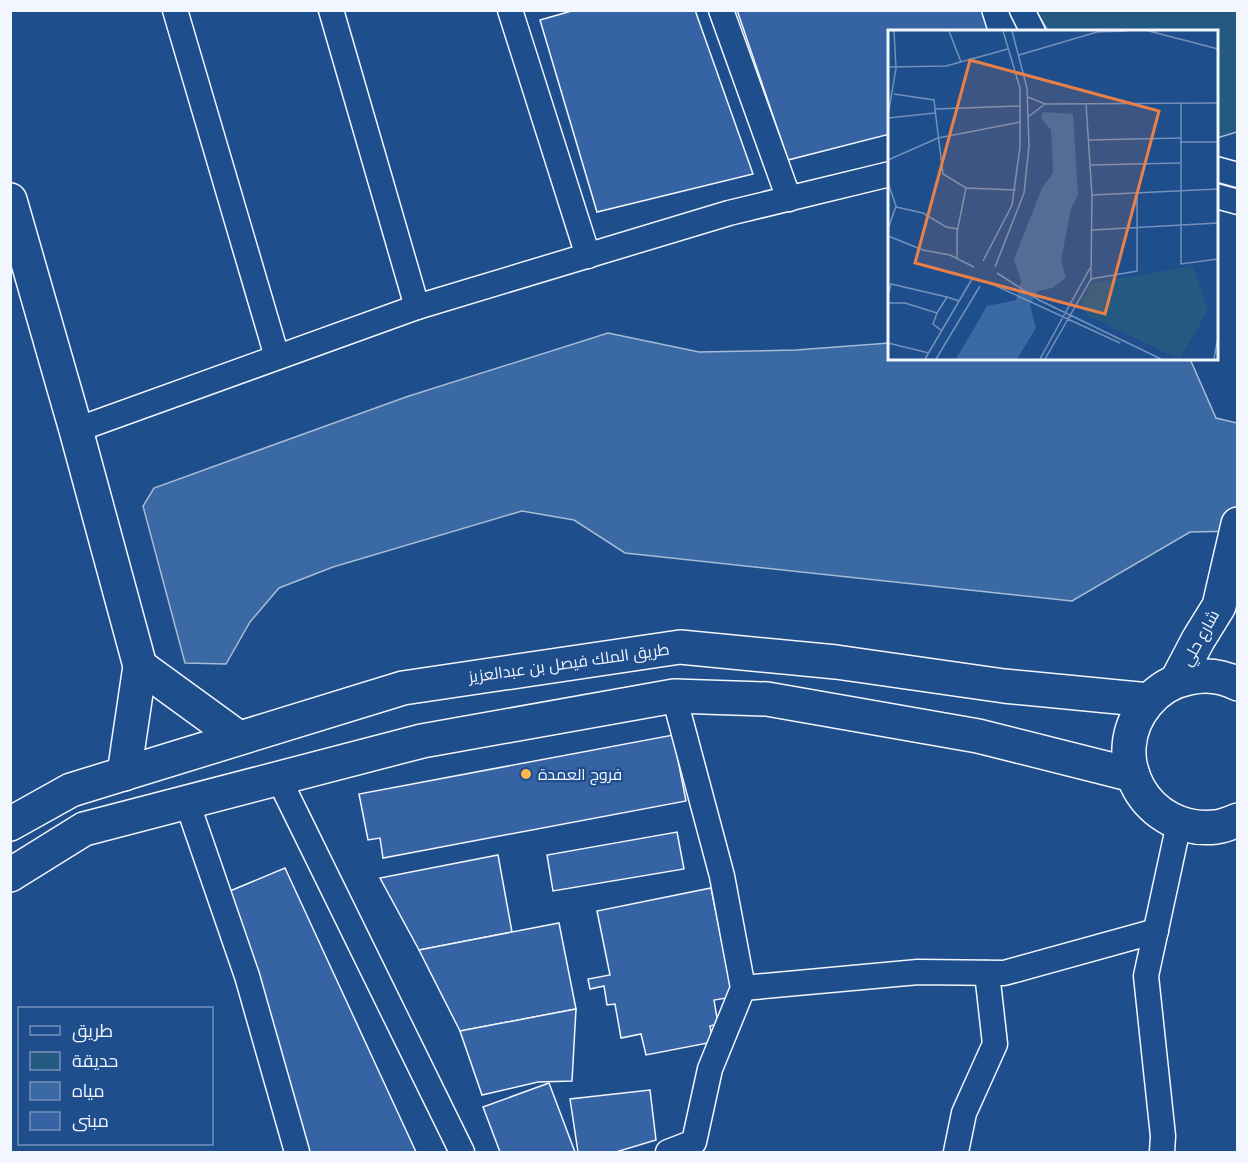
<svg xmlns="http://www.w3.org/2000/svg" width="1248" height="1163" viewBox="0 0 1248 1163" font-family="Montserrat,Cairo,sans-serif">
	<rect width="100%" height="100%" fill="#1f4e8c"/>
	<!-- green -->
	<polygon fill="#245a82" stroke="#a8bbd7" stroke-width="1.5" points="1036,11 1237,11 1237,132 1217,138 1216,32 1048,31"/>
	<!-- water -->
	<polygon fill="#3b69a3" stroke="#a8bbd7" stroke-width="1.5" points="608,333 699,352 796,350 889,343 890,358 1190,359 1216,418 1237,423 1237,531 1190,532 1072,601 625,553 574,520 522,511 333,567 279,588 250,622 226,664 185,663 143,506 154,488 406,397"/>
	<!-- building -->
	<g fill="#3563a3" stroke="#f2f6ff" stroke-width="1.5">
		<polygon points="575,10 695,10 753,174 597,212 540,20"/>
		<polygon points="737,10 981,10 988,32 890,32 890,134 788,160"/>
		<polygon points="673,735 686,801 383,858 380,838 368,840 359,794"/>
		<polygon points="677,832 684,869 553,891 547,855"/>
		<polygon points="498,855 512,932 419,950 380,878"/>
		<polygon points="285,868 416,1152 309,1152 230,891"/>
		<polygon points="711,888 733,997 714,1000 718,1024 710,1026 713,1042 646,1055 641,1034 621,1038 615,1004 607,1005 604,986 590,989 588,979 610,975 597,911"/>
		<polygon points="559,923 576,1009 460,1031 419,950"/>
		<polygon points="576,1009 572,1081 538,1082 482,1095 460,1031"/>
		<polygon points="549,1083 575,1152 500,1152 483,1107"/>
		<polygon points="650,1090 656,1140 616,1152 578,1152 570,1099"/>
	</g>
	<g fill="none" stroke-linecap="round" stroke-linejoin="round">
		<defs>
			<g id="street">
				<polyline points="175,10 277,357"/>
				<polyline points="331,10 417,307"/>
				<polyline points="510,10 588,256"/>
				<polyline points="721,10 789,199"/>
				<polyline points="1022,10 1033,32"/>
				<polyline points="1216,169 1238,175"/>
				<polyline points="1216,196 1238,202"/>
				<polyline points="76,430 417,307 729,213 890,174"/>
				<polyline points="278,777 462,1152"/>
				<polyline points="187,802 247,976 297,1152"/>
				<polyline points="743,988 918,972 1004,973 1156,931"/>
				<polyline points="668,1152 694,1142 710,1069 743,988 722,876 674,696"/>
				<polyline points="956,1152 964,1113 995,1044 987,973"/>
				<polyline points="1162,1152 1163,1136 1146,976 1179,823"/>
			</g>
			<g id="secondary">
				<polyline points="10,200 76,430 140,666 124,774"/>
				<polyline points="140,666 239,738"/>
				<polyline points="1177,680 1198,640 1219,606 1238,524"/>
				<path d="M1238,684C1222,676 1206,674 1189,678C1172,681 1158,690 1147,703C1102,757 1147,835 1216,827C1223,826 1231,823 1238,820"/>
				<polyline points="10,824 71,790 403,688 680,647 836,662 1004,686 1149,700"/>
				<polyline points="10,875 84,829 422,741 674,696 767,699 978,736 1133,775"/>
			</g>
		</defs>
		<!-- street casing -->
		<use href="#street" stroke="#f2f6ff" stroke-width="27"/>
		<!-- secondary casing -->
		<use href="#secondary" stroke="#f2f6ff" stroke-width="36"/>
		<!-- street -->
		<use href="#street" stroke="#1f4e8c" stroke-width="24"/>
		<!-- secondary -->
		<use href="#secondary" stroke="#1f4e8c" stroke-width="33"/>
	</g>
	<!-- markers -->
	<circle fill="#ffb74d" stroke="#1f4e8c" stroke-width="2" cx="526" cy="774" r="6"/>
	<g text-anchor="middle" dominant-baseline="central" stroke-width="4.5" stroke-linejoin="round" paint-order="stroke">
		<!-- street labels -->
		<g font-size="16" fill="#f2f6ff" stroke="#1f4e8c">
			<text transform="translate(1200 638) rotate(-61)">شارع حلي</text>
			<text transform="translate(569 663) rotate(-8)">طريق الملك فيصل بن عبدالعزيز</text>
		</g>
		<!-- poi labels -->
		<g font-size="16" fill="#f2f6ff" stroke="#1f4e8c" text-anchor="start">
			<text x="538" y="774">فروج العمدة</text>
		</g>
	</g>
	<!-- overview -->
	<g transform="translate(888 30)">
		<rect width="330" height="330" fill="#1f4e8c"/>
		<path d="M305,236L320,280L292,329L202,287L196,280L195,269L204,253Z" fill="#245a82"/>
		<path d="M155,82L185,84L190,165L183,179L173,230L178,248L164,258L150,261L142,275L148,298L129,329H68L99,276L128,270L133,251L126,229L154,158L165,143L163,100L153,88Z" fill="#3b69a3"/>
		<path fill="none" stroke="#7391ba" stroke-width="1.5" d="M61,1L73,32M261,1L330,19M131,25L209,2L239,1M0,37L58,36L120,19M6,64L46,70L47,79M140,67L157,74L330,73M293,73V234L330,229M0,86L8,38L6,1M140,87L157,74M0,88L47,83M201,110L292,108M292,112H330M0,130L50,108L132,92M203,135L292,133M0,153L8,176L0,199M128,160L78,158L55,144L47,79L132,76M204,165L330,159M8,177L35,183L58,197L70,199M204,200L330,193M0,206L35,220L62,225L86,237M69,228V202L78,158M95,231L124,175L132,117V58L115,1M107,237L136,163L141,116L139,58L124,1M109,243L151,270L273,329M203,249L249,241V163M104,254L232,313M0,265L3,254L59,267M0,273H17L49,283L45,294L54,301M49,283L59,267L71,271M0,313L41,323M37,329L84,249M48,329L92,256M152,329L202,238M157,329L203,249L204,165L198,74M326,329L330,307"/>
		<path fill="#ea8049" fill-opacity="0.15" stroke="#ea8049" stroke-width="3" d="M82,30L271,81L217,284L27,233Z"/>
		<rect width="330" height="330" fill="none" stroke="#f2f6ff" stroke-width="3"/>
	</g>
	<!-- border -->
	<rect width="1248" height="1163" fill="none" stroke="#f2f6ff" stroke-width="24"/>
	<!-- legend -->
	<rect x="18" y="1007" width="195" height="138" fill="#1f4e8c" stroke="#7391ba" stroke-width="1.5"/>
	<rect x="30" y="1026" width="30" height="9" fill="#1f4e8c" stroke="#7391ba" stroke-width="1.5"/>
	<text x="72" y="1037" font-size="18" fill="#f2f6ff">طريق</text>
	<rect x="30" y="1052" width="30" height="18" fill="#245a82" stroke="#7391ba" stroke-width="1.5"/>
	<text x="72" y="1067" font-size="18" fill="#f2f6ff">حديقة</text>
	<rect x="30" y="1082" width="30" height="18" fill="#3b69a3" stroke="#7391ba" stroke-width="1.5"/>
	<text x="72" y="1097" font-size="18" fill="#f2f6ff">مياه</text>
	<rect x="30" y="1112" width="30" height="18" fill="#3563a3" stroke="#7391ba" stroke-width="1.5"/>
	<text x="72" y="1127" font-size="18" fill="#f2f6ff">مبنى</text>
</svg>
